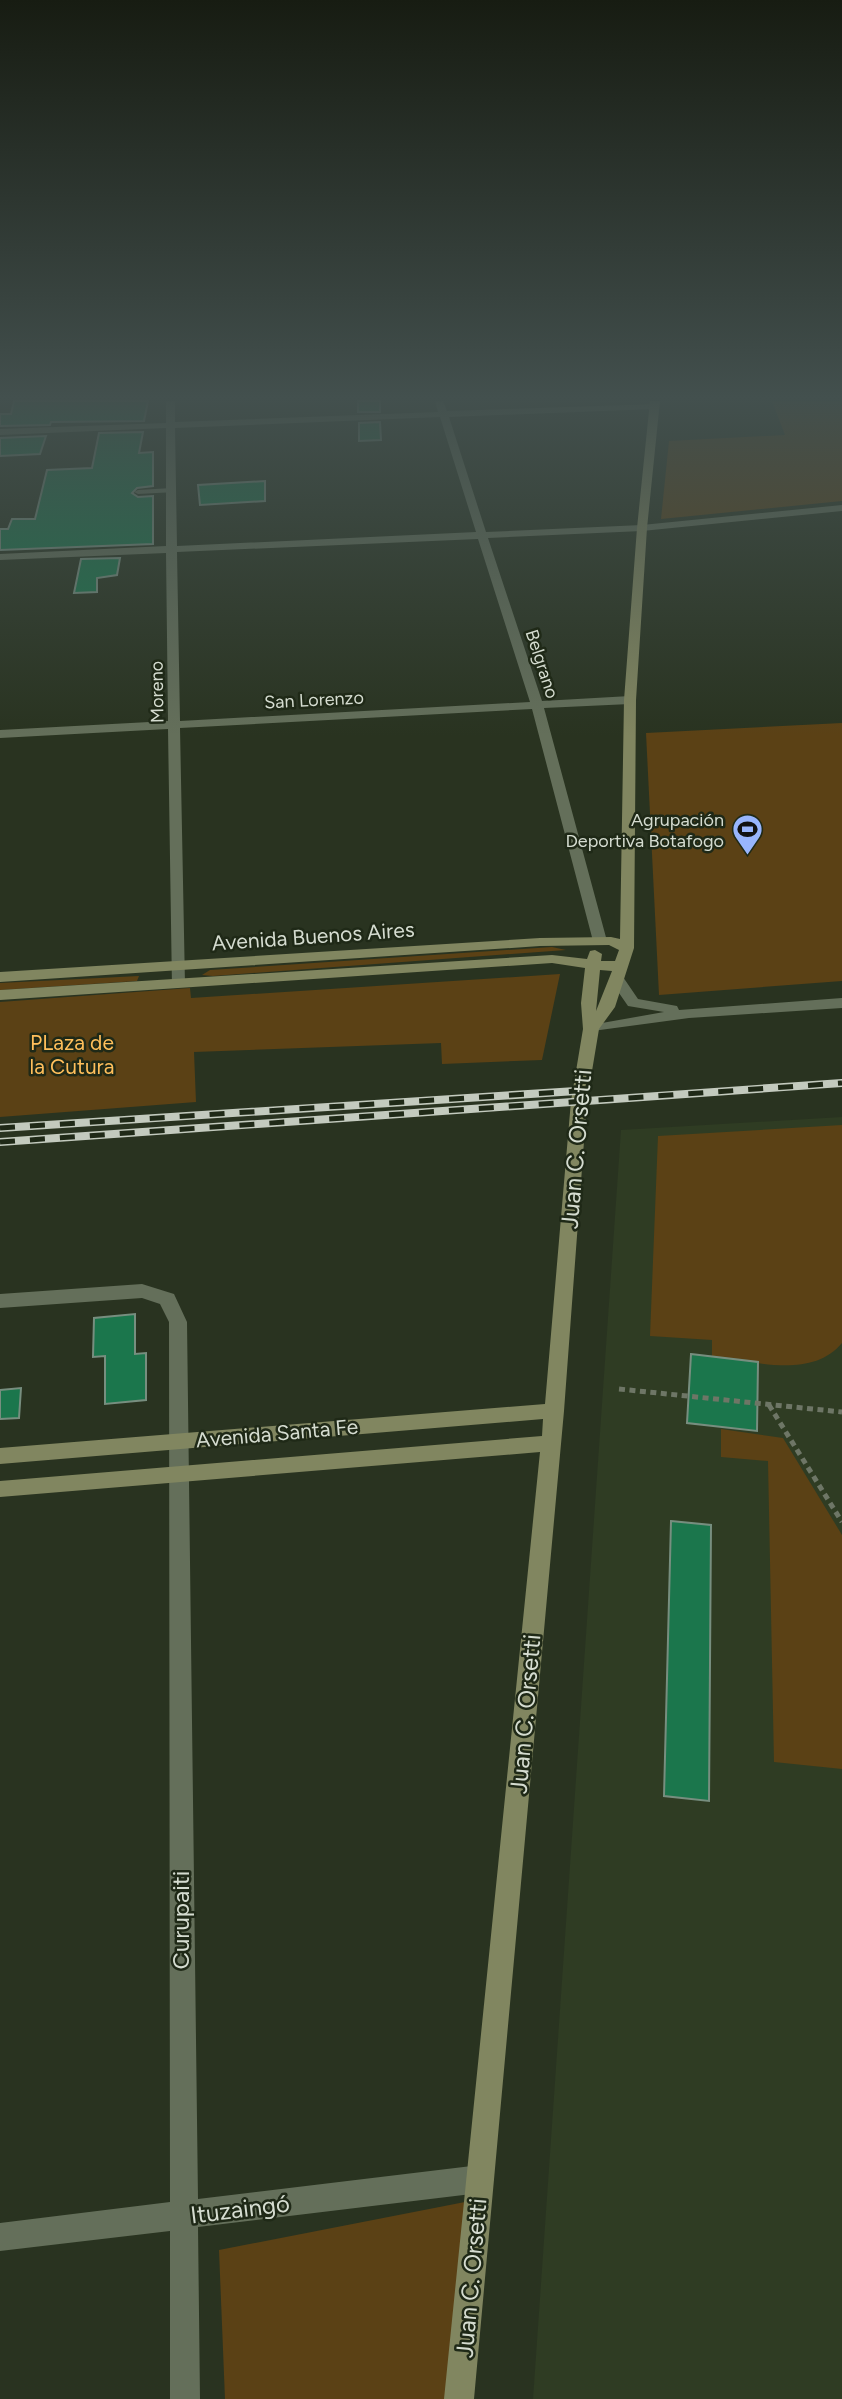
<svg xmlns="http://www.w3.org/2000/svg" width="842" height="2399" viewBox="0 0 842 2399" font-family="Figtree,sans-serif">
	<rect width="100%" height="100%" fill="#293320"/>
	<!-- built -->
	<polygon fill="#2f3c23" points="842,1117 842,2399 533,2399 621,1130"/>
	<!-- green -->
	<g fill="#5b4115">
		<polygon points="772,401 842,401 842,501 661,519 669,441 785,435"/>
		<polygon points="842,723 842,981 659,995 646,733"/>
		<polygon points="552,947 566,950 213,976 202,975 210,970"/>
		<polygon points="560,974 542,1060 442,1064 441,1043 194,1052 196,1102 0,1117 0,1002 190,988 191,998"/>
		<polygon points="139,976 137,981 0,990 0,983"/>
		<path d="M842,1125V1343C811,1380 753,1361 712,1356V1340L650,1336L658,1136Z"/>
		<polygon points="721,1429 783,1438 842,1535 842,1769 774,1762 768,1461 721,1457"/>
		<polygon points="465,2202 446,2399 225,2399 219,2250"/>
	</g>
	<!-- building -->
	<g fill="#1b764c" stroke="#778e7f" stroke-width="2">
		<polygon points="14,401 148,401 144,421 51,422 50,425 0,426 0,414 11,414"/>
		<rect x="358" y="401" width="22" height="11"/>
		<polygon points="380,422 381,440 359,441 359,423"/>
		<polygon points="143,432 139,453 153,452 153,486 137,488 132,493 138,497 153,496 153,544 0,550 0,529 8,529 12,519 35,519 47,470 92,468 99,433"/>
		<polygon points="46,436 40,454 0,456 0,438"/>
		<polygon points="265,481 265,501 200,505 198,485"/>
		<polygon points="120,558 117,575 97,578 97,592 74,593 81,559"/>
		<polygon points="135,1314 135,1354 146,1353 146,1400 105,1404 105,1356 93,1357 94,1318"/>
		<polygon points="691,1354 758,1362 757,1431 687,1423"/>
		<polygon points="21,1388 19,1418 0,1419 0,1390"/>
		<polygon points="671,1521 711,1525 709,1801 664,1796"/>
	</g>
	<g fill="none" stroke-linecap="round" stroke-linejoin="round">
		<!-- path -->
		<g stroke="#6e7666" stroke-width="5" stroke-dasharray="6 4.5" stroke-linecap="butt">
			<polyline points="619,1389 842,1412"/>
			<polyline points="769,1405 842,1522"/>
		</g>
		<!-- lane -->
		<polygon fill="#646f5a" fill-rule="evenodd" points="172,488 175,488 175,492 138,494 134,492 138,490"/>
		<!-- street -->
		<g fill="#646f5a" fill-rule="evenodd">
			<path d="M166,401H175V422L438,412L435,401H443L447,411L657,404V408L654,409L449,417L486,532L642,525L842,505V511L642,531L488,538L542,701L630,696L636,700L630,704L544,708L607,941L605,944L600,945L593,941L532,709L180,728L185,984L182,987H172L168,729L0,738V730L168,721L166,553L0,560V554L166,546V428L0,435V429L166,423ZM440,417L476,532L177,546L175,428ZM478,539L530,702L180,721L177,552Z"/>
			<polygon points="618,975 623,977 638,999 677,1006 679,1010 842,998 842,1008 689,1018 585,1032 583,1029 585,1026 664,1012 628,1006 610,980"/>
			<polygon points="142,1284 174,1294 187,1322 198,2199 480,2165 490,2169 494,2179 490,2189 480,2193 198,2227 200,2399 170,2399 170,2231 0,2251 0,2223 170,2202 169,1322 160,1304 142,1298 0,1308 0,1294"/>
		</g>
		<!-- secondary -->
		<path fill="#818660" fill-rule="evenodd" d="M650,401H660L647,528L636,700L634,948L615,1007L599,1029L587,1101L564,1411L474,2399H444L540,1452L0,1497V1481L542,1436L543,1419L0,1464V1448L545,1404L571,1101L583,1029L581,1003L585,968L552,963L0,1000V990L552,955L587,959L590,951L595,950L602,954L601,961H615L619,950L609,945L540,946L0,982V972L540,938L611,937L620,939L624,700L637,528ZM600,970L612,971L596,1011Z"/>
		<defs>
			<g id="rail">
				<polyline points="0,1128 576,1091"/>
				<polyline points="0,1142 842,1083"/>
			</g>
		</defs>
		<!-- rail casing -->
		<use href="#rail" stroke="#c3cabe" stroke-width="8"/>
		<!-- rail -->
		<use href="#rail" stroke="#1f2917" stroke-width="5" stroke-dasharray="15" stroke-linecap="butt"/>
	</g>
	<!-- sky -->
	<linearGradient id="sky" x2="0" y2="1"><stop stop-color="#171c12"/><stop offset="0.54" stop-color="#43504e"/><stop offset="1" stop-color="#43504e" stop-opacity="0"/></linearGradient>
	<rect width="842" height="736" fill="url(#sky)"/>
	<!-- icons -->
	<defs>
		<symbol id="stadium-pin" viewBox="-11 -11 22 30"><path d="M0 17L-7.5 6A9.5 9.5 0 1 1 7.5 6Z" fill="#98b5fd" stroke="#1f2917"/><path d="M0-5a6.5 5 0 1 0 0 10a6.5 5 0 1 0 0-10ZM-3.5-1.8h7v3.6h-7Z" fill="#111"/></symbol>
	</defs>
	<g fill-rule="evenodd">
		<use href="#stadium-pin" x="730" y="812" width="35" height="47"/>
	</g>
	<g text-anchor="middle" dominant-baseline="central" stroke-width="5" stroke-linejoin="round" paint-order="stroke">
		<!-- far-street labels -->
		<g font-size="18" fill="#d5dcd0" stroke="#1f2917">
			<text transform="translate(542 664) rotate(72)">Belgrano</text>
			<text transform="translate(157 692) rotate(-91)">Moreno</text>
			<text transform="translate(314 700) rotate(-3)">San Lorenzo</text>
		</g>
		<!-- far-poi labels -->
		<g font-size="18" fill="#d5dcd0" stroke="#1f2917" text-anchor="end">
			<text x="724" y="820">Agrupación<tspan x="724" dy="21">Deportiva Botafogo</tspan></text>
		</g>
		<!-- street labels -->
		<g font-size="21" fill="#d5dcd0" stroke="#1f2917">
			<text transform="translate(313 936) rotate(-4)">Avenida Buenos Aires</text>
			<text transform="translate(277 1433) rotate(-5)">Avenida Santa Fe</text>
		</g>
		<!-- park labels -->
		<g font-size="21" fill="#ffbf5b" stroke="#1f2917">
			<text x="72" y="1042">PLaza de<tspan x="72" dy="24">la Cutura</tspan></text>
		</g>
		<!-- near-street labels -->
		<g font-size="24" fill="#d5dcd0" stroke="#1f2917">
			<text transform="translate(576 1149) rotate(-85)">Juan C. Orsetti</text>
			<text transform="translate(525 1714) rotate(-85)">Juan C. Orsetti</text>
			<text transform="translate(180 1920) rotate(-90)">Curupaiti</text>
			<text transform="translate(240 2209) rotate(-7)">Ituzaingó</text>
			<text transform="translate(471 2278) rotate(-85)">Juan C. Orsetti</text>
		</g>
	</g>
</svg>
